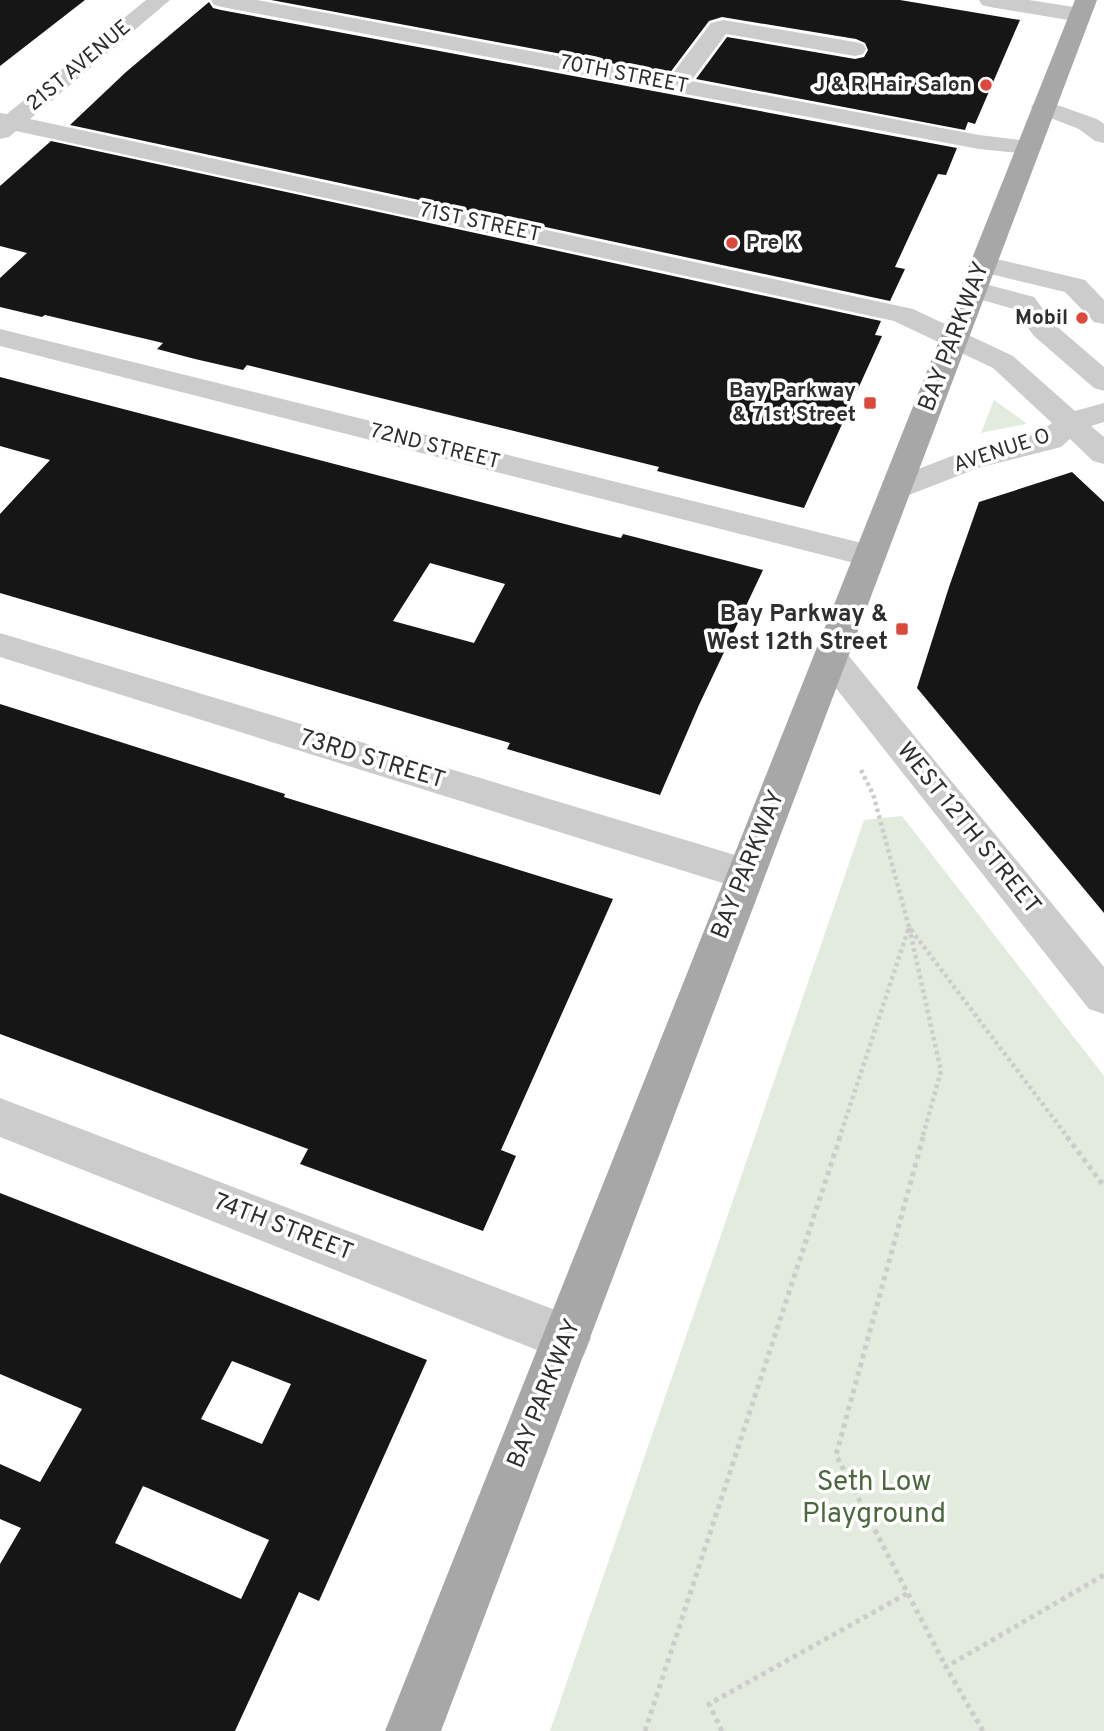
<svg xmlns="http://www.w3.org/2000/svg" width="1104" height="1731" viewBox="0 0 1104 1731" font-family="Overpass,sans-serif">
	<rect width="100%" height="100%" fill="#fff"/>
	<!-- green -->
	<g fill="#e2ebdd">
		<polygon points="994,400 1026,423 1026,424 981,433"/>
		<polygon points="902,816 1104,1076 1104,1731 550,1731 864,820"/>
	</g>
	<!-- building -->
	<g fill="#161616" fill-rule="evenodd">
		<polygon points="0,0 85,0 0,66"/>
		<polygon points="271,0 900,0 1020,20 975,124 968,122 965,130 696,79 727,37 855,59 864,57 868,50 865,43 856,39 722,17 709,21 669,74"/>
		<polygon points="209,2 213,8 221,10 957,148 946,175 938,174 895,267 905,269 890,301 70,125 126,72"/>
		<polygon points="51,141 881,321 875,335 882,336 804,508 657,471 659,467 247,365 243,370 195,359 157,349 163,343 45,315 42,317 0,307 0,278 27,253 0,246 0,186"/>
		<path d="M0,377L588,530L621,538L623,534L763,570L699,705L660,795L507,749L510,743L0,593V514L50,460L0,446ZM430,563L505,584L474,643L393,621Z"/>
		<polygon points="1072,472 1104,502 1104,913 917,688 949,587 979,502"/>
		<polygon points="0,704 285,794 284,797 613,899 501,1150 516,1156 483,1231 300,1164 308,1149 0,1034"/>
		<path d="M0,1193L427,1360L319,1601L299,1592L235,1731H0V1564L21,1528L0,1519V1464L40,1482L82,1409L0,1374ZM232,1361L291,1384L262,1444L201,1419ZM143,1486L269,1540L241,1599L115,1543Z"/>
	</g>
	<g fill="none" stroke-linecap="round" stroke-linejoin="round">
		<!-- path-far1 -->
		<g stroke="#ccc" stroke-width="4.5" stroke-dasharray="3.5 3.5" stroke-linecap="butt">
			<polyline points="861,770 873,794 909,927 1069,1139"/>
			<polyline points="839,1139 909,927 941,1071 922,1139"/>
		</g>
		<!-- path -->
		<g stroke="#ccc" stroke-width="5" stroke-dasharray="4.5 4.5" stroke-linecap="butt">
			<polyline points="923,1137 836,1455 946,1667"/>
			<polyline points="1067,1137 1104,1186"/>
			<polyline points="645,1731 840,1137"/>
			<polyline points="722,1731 709,1704 908,1593"/>
			<polyline points="983,1731 946,1667 1104,1575"/>
		</g>
		<!-- minor -->
		<g fill="#ccc" fill-rule="evenodd">
			<polygon points="146,0 170,0 30,119 913,309 1013,356 1075,411 1104,403 1104,422 1091,426 1104,437 1104,464 1093,461 1070,439 1061,447 978,468 909,495 898,498 887,495 882,488 887,481 957,454 1039,433 1052,423 993,368 894,321 16,131 9,137 0,139 0,113 7,114"/>
			<polygon points="211,0 257,0 670,77 711,23 723,20 855,42 863,44 866,49 863,54 855,56 726,34 691,81 979,135 1036,142 1039,147 1036,152 1027,154 979,149 222,7 214,5"/>
			<polygon points="979,0 1029,0 1080,8 1088,10 1091,15 1088,20 1080,22 990,7 982,5"/>
			<polygon points="1043,100 1097,119 1104,124 1104,143 1095,141 1079,129 1035,112 1031,107 1035,102"/>
			<polygon points="984,256 1085,280 1104,300 1104,324 1094,322 1065,292 974,270 971,264 974,258"/>
			<polygon points="974,281 1034,297 1054,324 1104,367 1104,391 1094,388 1034,336 1014,309 964,295 960,289 964,283"/>
			<polygon points="0,329 870,545 882,548 886,556 882,564 870,567 0,346"/>
			<polygon points="0,633 745,858 759,863 764,874 759,885 745,890 0,657"/>
			<polygon points="832,647 844,650 1104,967 1104,1014 1089,1009 820,668 815,659 820,650"/>
			<polygon points="0,1098 584,1321 591,1338 584,1355 567,1362 0,1137"/>
		</g>
		<!-- major -->
		<polygon fill="#a7a7a7" fill-rule="evenodd" points="1075,0 1097,0 441,1731 385,1731"/>
	</g>
	<!-- markers -->
	<g fill="#db493b" stroke="#fff" stroke-width="2.5">
		<circle cx="986" cy="85" r="7"/>
		<circle cx="732" cy="243" r="7"/>
		<circle cx="1082" cy="318" r="7"/>
		<rect x="863" y="396" width="14" height="14" rx="3.5"/>
		<rect x="895" y="622" width="14" height="14" rx="3.5"/>
	</g>
	<g text-anchor="middle" dominant-baseline="central" stroke-width="7" stroke-linejoin="round" paint-order="stroke">
		<!-- far-street labels -->
		<g font-size="21" fill="#2f2f2f" stroke="#fff">
			<text transform="translate(79 66) rotate(-40)">21ST AVENUE</text>
			<text transform="translate(624 75) rotate(11)">70TH STREET</text>
			<text transform="translate(480 223) rotate(12)">71ST STREET</text>
			<text transform="translate(435 447) rotate(14)">72ND STREET</text>
			<text transform="translate(1002 451) rotate(-18)">AVENUE O</text>
		</g>
		<!-- far-poi labels -->
		<g font-size="21" font-weight="bold" fill="#2f2f2f" stroke="#fff" text-anchor="end">
			<text x="972" y="85">J &amp; R Hair Salon</text>
			<text x="746" y="243" text-anchor="start">Pre K</text>
			<text x="1068" y="318">Mobil</text>
			<text x="856" y="391">Bay Parkway<tspan x="856" dy="24">&amp; 71st Street</tspan></text>
		</g>
		<!-- street labels -->
		<g font-size="24" fill="#2f2f2f" stroke="#fff">
			<text transform="translate(955 337) rotate(-69)">BAY PARKWAY</text>
			<text transform="translate(372 760) rotate(17)">73RD STREET</text>
			<text transform="translate(968 829) rotate(51)">WEST 12TH STREET</text>
			<text transform="translate(749 865) rotate(-68)">BAY PARKWAY</text>
			<text transform="translate(283 1228) rotate(21)">74TH STREET</text>
			<text transform="translate(545 1394) rotate(-68)">BAY PARKWAY</text>
		</g>
		<!-- poi labels -->
		<g font-size="24" font-weight="bold" fill="#2f2f2f" stroke="#fff" text-anchor="end">
			<text x="888" y="615">Bay Parkway &amp;<tspan x="888" dy="28">West 12th Street</tspan></text>
		</g>
		<!-- near-park labels -->
		<g font-size="28" fill="#4b683e" stroke="#fff">
			<text x="874" y="1483">Seth Low<tspan x="874" dy="32">Playground</tspan></text>
		</g>
	</g>
</svg>
